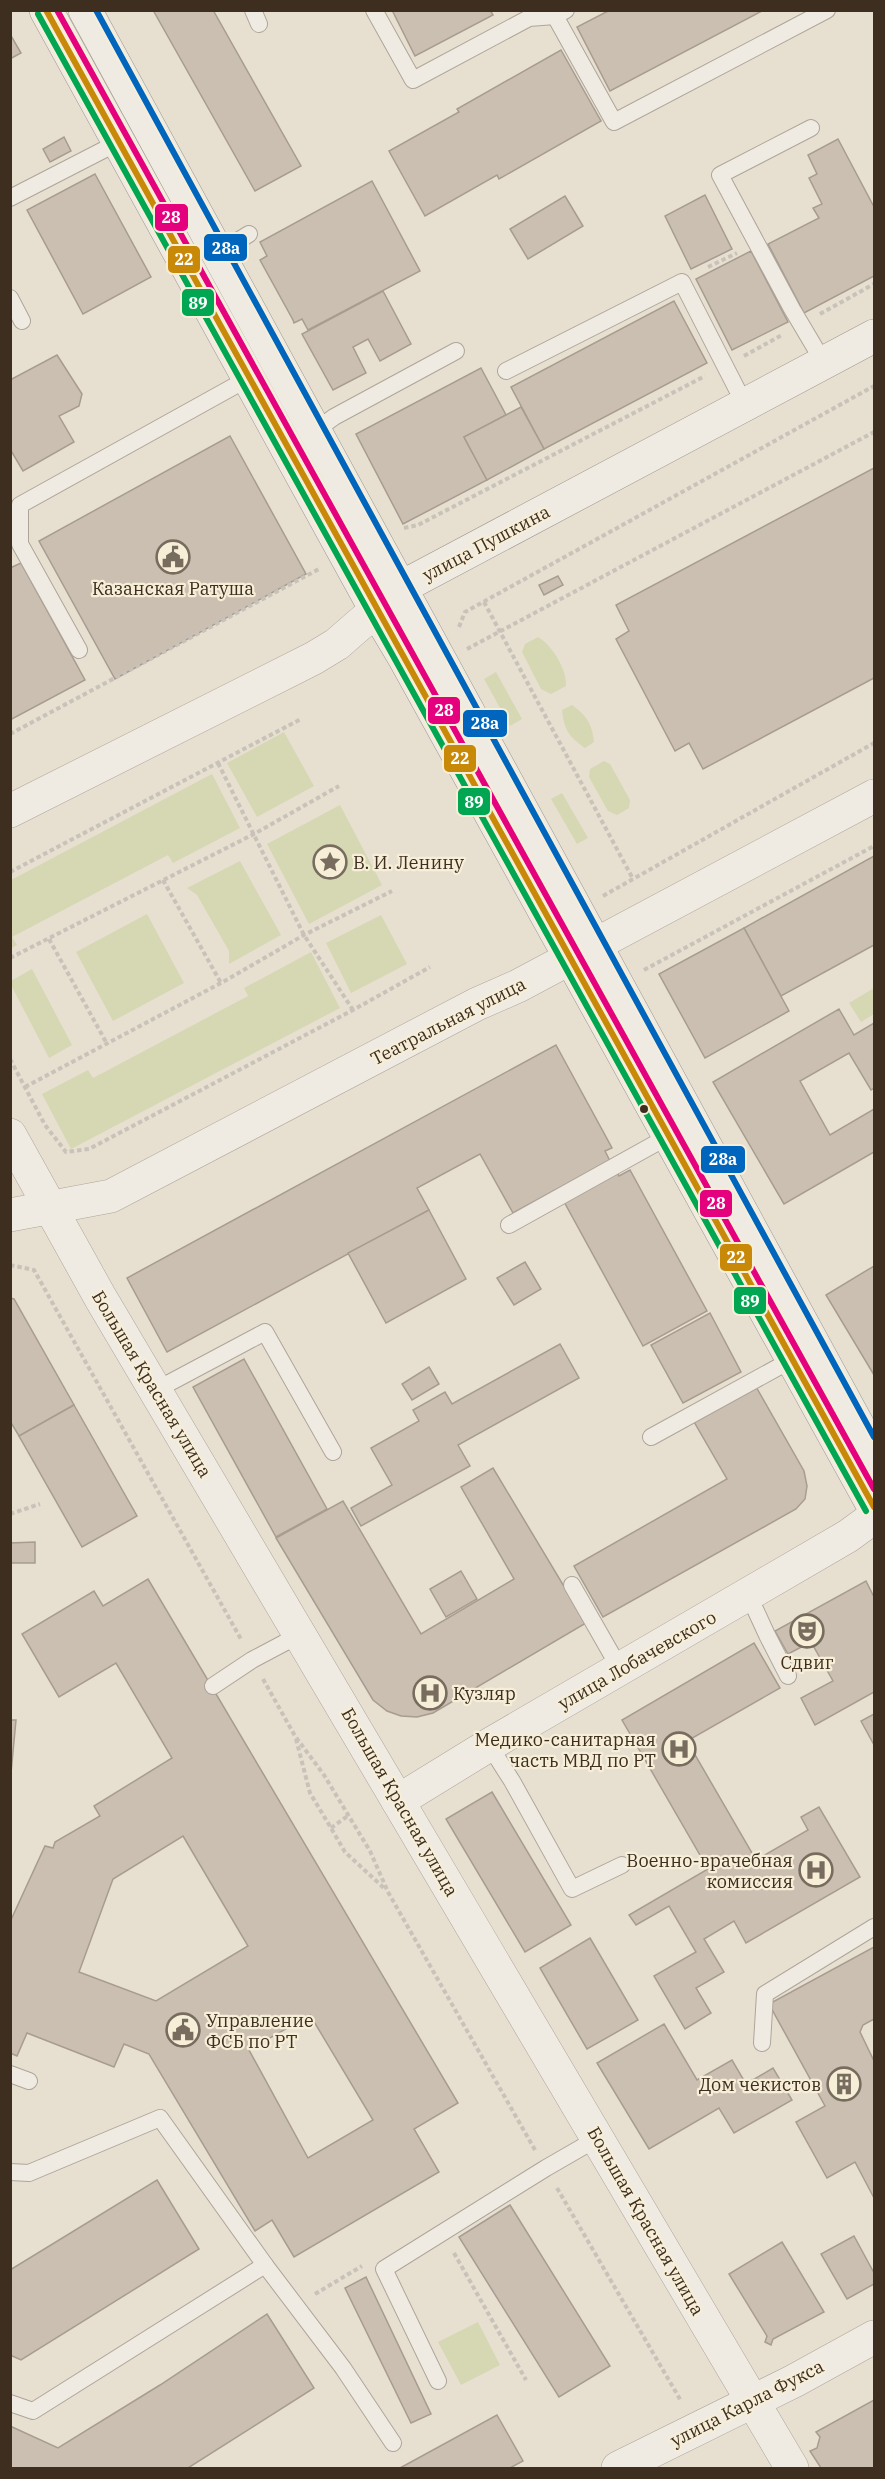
<svg xmlns="http://www.w3.org/2000/svg" width="885" height="2479" viewBox="0 0 885 2479" font-family="'IBM Plex Serif',serif">
	<rect width="100%" height="100%" fill="#e7e0d1"/>
	<!-- green -->
	<g fill="#d6d7b3">
		<path d="M538,637C552,645 567,670 566,686L551,694L541,689L522,652L525,644Z"/>
		<polygon points="496,672 522,719 510,726 484,679"/>
		<path d="M572,705C587,716 592,724 594,742L585,748C569,737 564,730 562,710Z"/>
		<polygon points="284,732 314,786 257,817 227,763"/>
		<polygon points="604,761 610,764 630,800 629,808 617,815 608,811 589,777 590,769"/>
		<polygon points="212,774 240,828 173,863 168,855 12,937 17,945 11,948 11,880"/>
		<polygon points="562,793 588,838 577,844 551,799"/>
		<polygon points="340,805 382,885 309,924 267,844"/>
		<polygon points="240,861 281,935 229,964 229,951 197,895 187,888"/>
		<polygon points="147,914 184,983 113,1021 76,952"/>
		<polygon points="381,915 407,964 351,993 326,943"/>
		<polygon points="311,952 340,1008 71,1149 42,1094 88,1070 93,1078 248,996 244,988"/>
		<polygon points="32,969 72,1045 49,1058 11,985 11,981"/>
		<polygon points="874,988 874,1014 861,1022 849,1003"/>
		<polygon points="478,2322 500,2365 461,2385 438,2342"/>
	</g>
	<!-- building -->
	<g fill="#cbbfb2" stroke="#a89c90" stroke-width="1.5" fill-rule="evenodd">
		<polygon points="153,10 213,10 301,166 255,191"/>
		<polygon points="392,10 490,10 493,15 415,56"/>
		<polygon points="610,10 764,10 610,91 577,27"/>
		<polygon points="10,34 21,53 10,59"/>
		<polygon points="561,50 601,121 499,179 497,175 425,216 389,151 459,112 457,109"/>
		<polygon points="64,137 71,151 50,162 43,149"/>
		<polygon points="838,139 874,207 874,276 804,313 768,244 819,218 813,208 822,204 809,178 817,174 808,155"/>
		<polygon points="95,174 151,277 83,314 27,210"/>
		<polygon points="372,181 420,271 308,330 302,319 294,323 293,320 260,260 267,256 260,242"/>
		<polygon points="705,195 732,249 691,269 665,216"/>
		<polygon points="565,196 583,226 528,259 510,229"/>
		<polygon points="751,251 788,322 732,350 696,279"/>
		<polygon points="383,291 411,344 380,361 368,339 353,347 366,373 333,390 302,334"/>
		<polygon points="674,301 707,363 544,449 511,387"/>
		<polygon points="57,355 82,394 79,406 59,416 74,442 23,471 10,449 10,380"/>
		<polygon points="481,368 506,415 464,437 487,480 403,524 356,434"/>
		<polygon points="521,407 544,449 487,480 464,437"/>
		<polygon points="230,436 306,574 115,679 39,541"/>
		<polygon points="874,468 874,678 703,769 689,743 675,751 616,639 629,631 616,605"/>
		<polygon points="21,563 85,680 10,720 10,568"/>
		<polygon points="558,576 563,585 544,595 539,585"/>
		<polygon points="874,856 874,945 781,996 744,928"/>
		<polygon points="744,928 789,1011 705,1058 659,974"/>
		<polygon points="839,1009 854,1035 874,1023 874,1088 871,1090 849,1053 800,1081 830,1135 874,1109 874,1152 784,1204 713,1082"/>
		<polygon points="556,1045 612,1148 605,1151 613,1167 619,1176 630,1170 707,1311 643,1346 557,1189 513,1213 480,1154 417,1188 429,1210 167,1352 127,1278"/>
		<polygon points="429,1210 466,1279 386,1323 348,1253"/>
		<polygon points="525,1262 541,1289 514,1305 497,1278"/>
		<polygon points="874,1266 874,1375 826,1295"/>
		<polygon points="10,1298 14,1299 74,1405 19,1436 10,1421"/>
		<polygon points="710,1313 741,1372 683,1403 651,1345"/>
		<polygon points="560,1344 579,1378 458,1445 470,1466 361,1526 351,1508 392,1485 371,1448 419,1421 413,1410 445,1392 452,1404"/>
		<polygon points="244,1359 327,1509 276,1537 193,1387"/>
		<polygon points="429,1367 439,1384 412,1400 402,1384"/>
		<polygon points="755,1385 804,1471 807,1486 805,1499 796,1509 603,1617 574,1566 727,1479 693,1420"/>
		<polygon points="74,1405 137,1516 82,1547 19,1436"/>
		<polygon points="493,1468 586,1623 433,1713 417,1717 401,1716 387,1711 373,1700 276,1538 343,1501 421,1634 514,1579 461,1487"/>
		<polygon points="35,1542 35,1563 10,1563 10,1543"/>
		<polygon points="461,1571 477,1599 446,1617 430,1589"/>
		<path d="M148,1579L458,2103L414,2129L439,2172L294,2257L272,2220L255,2231L149,2054L124,2044L114,2067L27,2033L17,2056L10,2053V1922L45,1846L53,1848L55,1842L100,1816L94,1806L172,1758L116,1663L59,1697L22,1634L94,1591L103,1606ZM183,1836L248,1946L156,2001L79,1972L113,1879ZM310,2015L373,2120L308,2158L249,2050Z"/>
		<polygon points="866,1581 874,1597 874,1692 815,1725 801,1698 833,1681 811,1642 788,1654 775,1631"/>
		<polygon points="754,1643 780,1688 687,1741 756,1860 808,1830 801,1817 819,1807 860,1877 746,1943 734,1921 704,1939 724,1972 696,1988 711,2013 685,2029 654,1976 696,1952 669,1906 636,1925 629,1915 708,1869 622,1720"/>
		<polygon points="874,1714 874,1745 861,1721"/>
		<polygon points="10,1720 16,1720 10,1784"/>
		<polygon points="492,1792 571,1925 525,1952 446,1819"/>
		<polygon points="590,1938 638,2020 587,2049 540,1968"/>
		<polygon points="874,1947 874,2019 863,2025 860,2032 874,2061 874,2198 855,2162 827,2178 796,2122 825,2106 769,2004"/>
		<polygon points="664,2024 697,2080 732,2060 746,2084 773,2068 792,2100 734,2133 719,2108 649,2149 597,2063"/>
		<polygon points="157,2180 199,2249 21,2360 10,2355 10,2270"/>
		<polygon points="510,2205 610,2366 559,2397 459,2237"/>
		<polygon points="854,2236 874,2273 874,2284 847,2299 821,2254"/>
		<polygon points="782,2242 824,2312 773,2339 771,2345 765,2342 767,2336 729,2274"/>
		<polygon points="366,2277 431,2414 411,2423 345,2288"/>
		<polygon points="267,2314 314,2388 188,2468 10,2468 10,2426 58,2448 160,2385"/>
		<polygon points="874,2400 874,2468 821,2468 810,2451 817,2448 820,2437 816,2432"/>
		<polygon points="497,2415 523,2461 510,2468 400,2468"/>
	</g>
	<g fill="none" stroke-linecap="round" stroke-linejoin="round">
		<defs>
			<g id="service">
				<polyline points="253,10 259,24"/>
				<polyline points="374,10 413,80 529,18 555,16 566,10"/>
				<polyline points="555,16 614,122 827,10"/>
				<polyline points="811,128 720,175 792,309 824,363"/>
				<polyline points="10,198 119,142"/>
				<polyline points="218,253 249,234"/>
				<polyline points="10,298 22,321"/>
				<polyline points="506,371 682,282 745,405"/>
				<polyline points="315,431 334,417 456,351"/>
				<polyline points="79,650 20,544 20,505 249,378"/>
				<polyline points="509,1225 669,1136"/>
				<polyline points="156,1390 265,1332 333,1452"/>
				<polyline points="651,1437 793,1359"/>
				<polyline points="572,1585 620,1669"/>
				<polyline points="749,1596 767,1635 788,1676"/>
				<polyline points="213,1686 252,1660 301,1634"/>
				<polyline points="489,1745 512,1781 572,1889 622,1865"/>
				<polyline points="762,2043 765,1994 874,1927"/>
				<polyline points="10,2074 29,2081"/>
				<polyline points="10,2172 29,2173 160,2118 265,2265"/>
				<polyline points="438,2381 384,2269 546,2168 598,2138"/>
				<polyline points="10,2403 33,2411 265,2265 343,2368 393,2443"/>
			</g>
			<g id="minor">
				<polyline points="10,811 314,658 337,644 376,610"/>
				<polyline points="10,1215 111,1196 477,1004 518,986 874,796"/>
				<polyline points="618,2468 794,2381 874,2337"/>
			</g>
			<g id="tertiary">
				<polyline points="10,1135 100,1297 792,2468"/>
				<polyline points="398,1801 489,1745 848,1536 874,1517"/>
			</g>
			<g id="secondary">
				<polyline points="46,10 376,610 404,657 874,1507"/>
				<polyline points="85,10 874,1455"/>
				<polyline points="386,601 402,587 874,336"/>
			</g>
		</defs>
		<!-- service casing -->
		<use href="#service" stroke="#ada599" stroke-width="18"/>
		<!-- minor casing -->
		<use href="#minor" stroke="#ada599" stroke-width="34"/>
		<!-- tertiary casing -->
		<use href="#tertiary" stroke="#ada599" stroke-width="34"/>
		<!-- secondary casing -->
		<use href="#secondary" stroke="#9c958a" stroke-width="34"/>
		<!-- path -->
		<g stroke="#c8c2b9" stroke-width="4" stroke-dasharray="4.5 3" stroke-linecap="butt">
			<polyline points="708,267 737,253"/>
			<polyline points="820,314 874,284"/>
			<polyline points="744,356 782,335"/>
			<polyline points="404,528 418,525 705,376"/>
			<polyline points="484,602 633,879"/>
			<polyline points="459,627 465,612 874,386"/>
			<polyline points="467,649 874,432"/>
			<polyline points="10,734 319,569"/>
			<polyline points="218,763 304,935 353,1010"/>
			<polyline points="10,872 301,719"/>
			<polyline points="163,880 221,983"/>
			<polyline points="603,896 874,743"/>
			<polyline points="49,939 106,1042"/>
			<polyline points="10,958 254,834 339,786"/>
			<polyline points="644,970 874,846"/>
			<polyline points="10,1059 45,1125 66,1152 89,1149 353,1010 430,967"/>
			<polyline points="25,1087 221,983 304,935 392,891"/>
			<polyline points="10,1265 34,1270 242,1641"/>
			<polyline points="10,1514 40,1504"/>
			<polyline points="263,1679 295,1736 324,1775 370,1851 388,1892 535,2150"/>
			<polyline points="296,1739 310,1793 331,1828 345,1852 385,1889"/>
			<polyline points="331,1828 349,1815"/>
			<polyline points="557,2188 681,2401"/>
			<polyline points="454,2253 526,2380"/>
			<polyline points="315,2294 362,2266"/>
		</g>
		<!-- service -->
		<use href="#service" stroke="#efebe3" stroke-width="16"/>
		<!-- minor -->
		<use href="#minor" stroke="#efebe3" stroke-width="33"/>
		<!-- tertiary -->
		<use href="#tertiary" stroke="#efebe3" stroke-width="33"/>
		<!-- secondary -->
		<use href="#secondary" stroke="#efebe3" stroke-width="33"/>
		<defs>
			<polyline id="bus-1" points="46,10 874,1507"/>
			<polyline id="bus-2" points="38,14 866,1511"/>
			<polyline id="bus-3" points="57,10 874,1489"/>
			<polyline id="bus-4" points="96,10 874,1437"/>
		</defs>
		<!-- bus-1 casing -->
		<use href="#bus-1" stroke="#f7eed8" stroke-width="10"/>
		<!-- bus-2 casing -->
		<use href="#bus-2" stroke="#f7eed8" stroke-width="10"/>
		<!-- bus-3 casing -->
		<use href="#bus-3" stroke="#f7eed8" stroke-width="10"/>
		<!-- bus-4 casing -->
		<use href="#bus-4" stroke="#f7eed8" stroke-width="10"/>
		<!-- bus-1 -->
		<use href="#bus-1" stroke="#c88808" stroke-width="6"/>
		<!-- bus-2 -->
		<use href="#bus-2" stroke="#00a651" stroke-width="6"/>
		<!-- bus-3 -->
		<use href="#bus-3" stroke="#e5007d" stroke-width="6"/>
		<!-- bus-4 -->
		<use href="#bus-4" stroke="#0065bd" stroke-width="6"/>
	</g>
	<!-- icons -->
	<defs>
		<symbol id="civic-ring" viewBox="-11 -11 22 22"><circle r="9.5" fill="#f7eed8" stroke="#786c5e" stroke-width="1.5"/><path d="M-.6-6.5H3V-4.5H.6V-3L4-1V1h2V6H-6V1h2V-1L-.6-3ZM-1.2 2.5V6h2.4V2.5Z" fill="#786c5e"/></symbol>
		<symbol id="sight-ring" viewBox="-11 -11 22 22"><circle r="9.5" fill="#f7eed8" stroke="#786c5e" stroke-width="1.5"/><path d="M0-6L1.8-2.2L6-1.7L2.9 1.2L3.7 5.4L0 3.3L-3.7 5.4L-2.9 1.2L-6-1.7L-1.8-2.2Z" fill="#786c5e"/></symbol>
		<symbol id="theatre-ring" viewBox="-11 -11 22 22"><circle r="9.5" fill="#f7eed8" stroke="#786c5e" stroke-width="1.5"/><path d="M-5-5.5Q0-4 5-5.5V0Q5 5 0 6Q-5 5-5 0ZM-3.3-2.5H-1v1.5H-3.3ZM1-2.5H3.3v1.5H1ZM-2.8 1Q0 5.5 2.8 1Z" fill="#786c5e"/></symbol>
		<symbol id="hospital-ring" viewBox="-11 -11 22 22"><circle r="9.5" fill="#f7eed8" stroke="#786c5e" stroke-width="1.5"/><path d="M-5-5h3v3.5h4V-5h3V5h-3V1.5h-4V5h-3Z" fill="#786c5e"/></symbol>
		<symbol id="building-ring" viewBox="-11 -11 22 22"><circle r="9.5" fill="#f7eed8" stroke="#786c5e" stroke-width="1.5"/><path d="M-4-6H4V6H1V3H-1V6H-4ZM-2.5-4.3h1.7v1.8h-1.7ZM.8-4.3h1.7v1.8H.8ZM-2.5-1h1.7V.8h-1.7ZM.8-1h1.7V.8H.8Z" fill="#786c5e"/></symbol>
	</defs>
	<g fill-rule="evenodd">
		<use href="#civic-ring" x="154" y="538" width="38" height="38"/>
		<use href="#sight-ring" x="311" y="843" width="38" height="38"/>
		<use href="#theatre-ring" x="788" y="1612" width="38" height="38"/>
		<use href="#hospital-ring" x="411" y="1674" width="38" height="38"/>
		<use href="#hospital-ring" x="660" y="1730" width="38" height="38"/>
		<use href="#hospital-ring" x="797" y="1851" width="38" height="38"/>
		<use href="#civic-ring" x="164" y="2011" width="38" height="38"/>
		<use href="#building-ring" x="825" y="2065" width="38" height="38"/>
	</g>
	<!-- markers -->
	<circle fill="#3d2e20" stroke="#f7eed8" stroke-width="2" cx="644" cy="1109" r="5"/>
	<g text-anchor="middle" dominant-baseline="central" stroke-width="4.5" stroke-linejoin="round" paint-order="stroke">
		<!-- street labels -->
		<g font-size="18" fill="#3d2e20" stroke="#f7eed8">
			<text transform="translate(486 543) rotate(-28)">улица Пушкина</text>
			<text transform="translate(448 1021) rotate(-27)">Театральная улица</text>
			<text transform="translate(152 1384) rotate(59)">Большая Красная улица</text>
			<text transform="translate(637 1660) rotate(-30)">улица Лобачевского</text>
			<text transform="translate(400 1802) rotate(60)">Большая Красная улица</text>
			<text transform="translate(646 2221) rotate(60)">Большая Красная улица</text>
			<text transform="translate(747 2403) rotate(-27)">улица Карла Фукса</text>
		</g>
		<!-- poi labels -->
		<g font-size="18" fill="#3d2e20" stroke="#f7eed8" text-anchor="start">
			<text x="173" y="588" text-anchor="middle">Казанская Ратуша</text>
			<text x="353" y="862">В. И. Ленину</text>
			<text x="807" y="1662" text-anchor="middle">Сдвиг</text>
			<text x="453" y="1693">Кузляр</text>
			<text x="656" y="1739" text-anchor="end">Медико-санитарная<tspan x="656" dy="21">часть МВД по РТ</tspan></text>
			<text x="793" y="1860" text-anchor="end">Военно-врачебная<tspan x="793" dy="21">комиссия</tspan></text>
			<text x="206" y="2020">Управление<tspan x="206" dy="21">ФСБ по РТ</tspan></text>
			<text x="821" y="2084" text-anchor="end">Дом чекистов</text>
		</g>
	</g>
	<g stroke="#f7eed8" stroke-width="2">
		<rect x="154" y="203" width="35" height="29" rx="6" fill="#e5007d"/>
		<rect x="203" y="233" width="45" height="29" rx="6" fill="#0065bd"/>
		<rect x="167" y="245" width="34" height="29" rx="6" fill="#c88808"/>
		<rect x="181" y="288" width="34" height="29" rx="6" fill="#00a651"/>
		<rect x="427" y="696" width="34" height="29" rx="6" fill="#e5007d"/>
		<rect x="462" y="709" width="46" height="29" rx="6" fill="#0065bd"/>
		<rect x="443" y="744" width="34" height="29" rx="6" fill="#c88808"/>
		<rect x="457" y="787" width="34" height="29" rx="6" fill="#00a651"/>
		<rect x="700" y="1145" width="46" height="29" rx="6" fill="#0065bd"/>
		<rect x="699" y="1189" width="34" height="29" rx="6" fill="#e5007d"/>
		<rect x="719" y="1243" width="34" height="29" rx="6" fill="#c88808"/>
		<rect x="733" y="1286" width="34" height="29" rx="6" fill="#00a651"/>
	</g>
	<g font-size="16" text-anchor="middle" font-weight="bold" fill="#fff">
		<text x="171" y="223">28</text>
		<text x="226" y="254">28a</text>
		<text x="184" y="265">22</text>
		<text x="198" y="309">89</text>
		<text x="444" y="716">28</text>
		<text x="485" y="729">28a</text>
		<text x="460" y="764">22</text>
		<text x="474" y="808">89</text>
		<text x="723" y="1165">28a</text>
		<text x="716" y="1209">28</text>
		<text x="736" y="1263">22</text>
		<text x="750" y="1307">89</text>
	</g>
	<!-- border -->
	<rect width="885" height="2479" fill="none" stroke="#3d2e20" stroke-width="24"/>
</svg>
